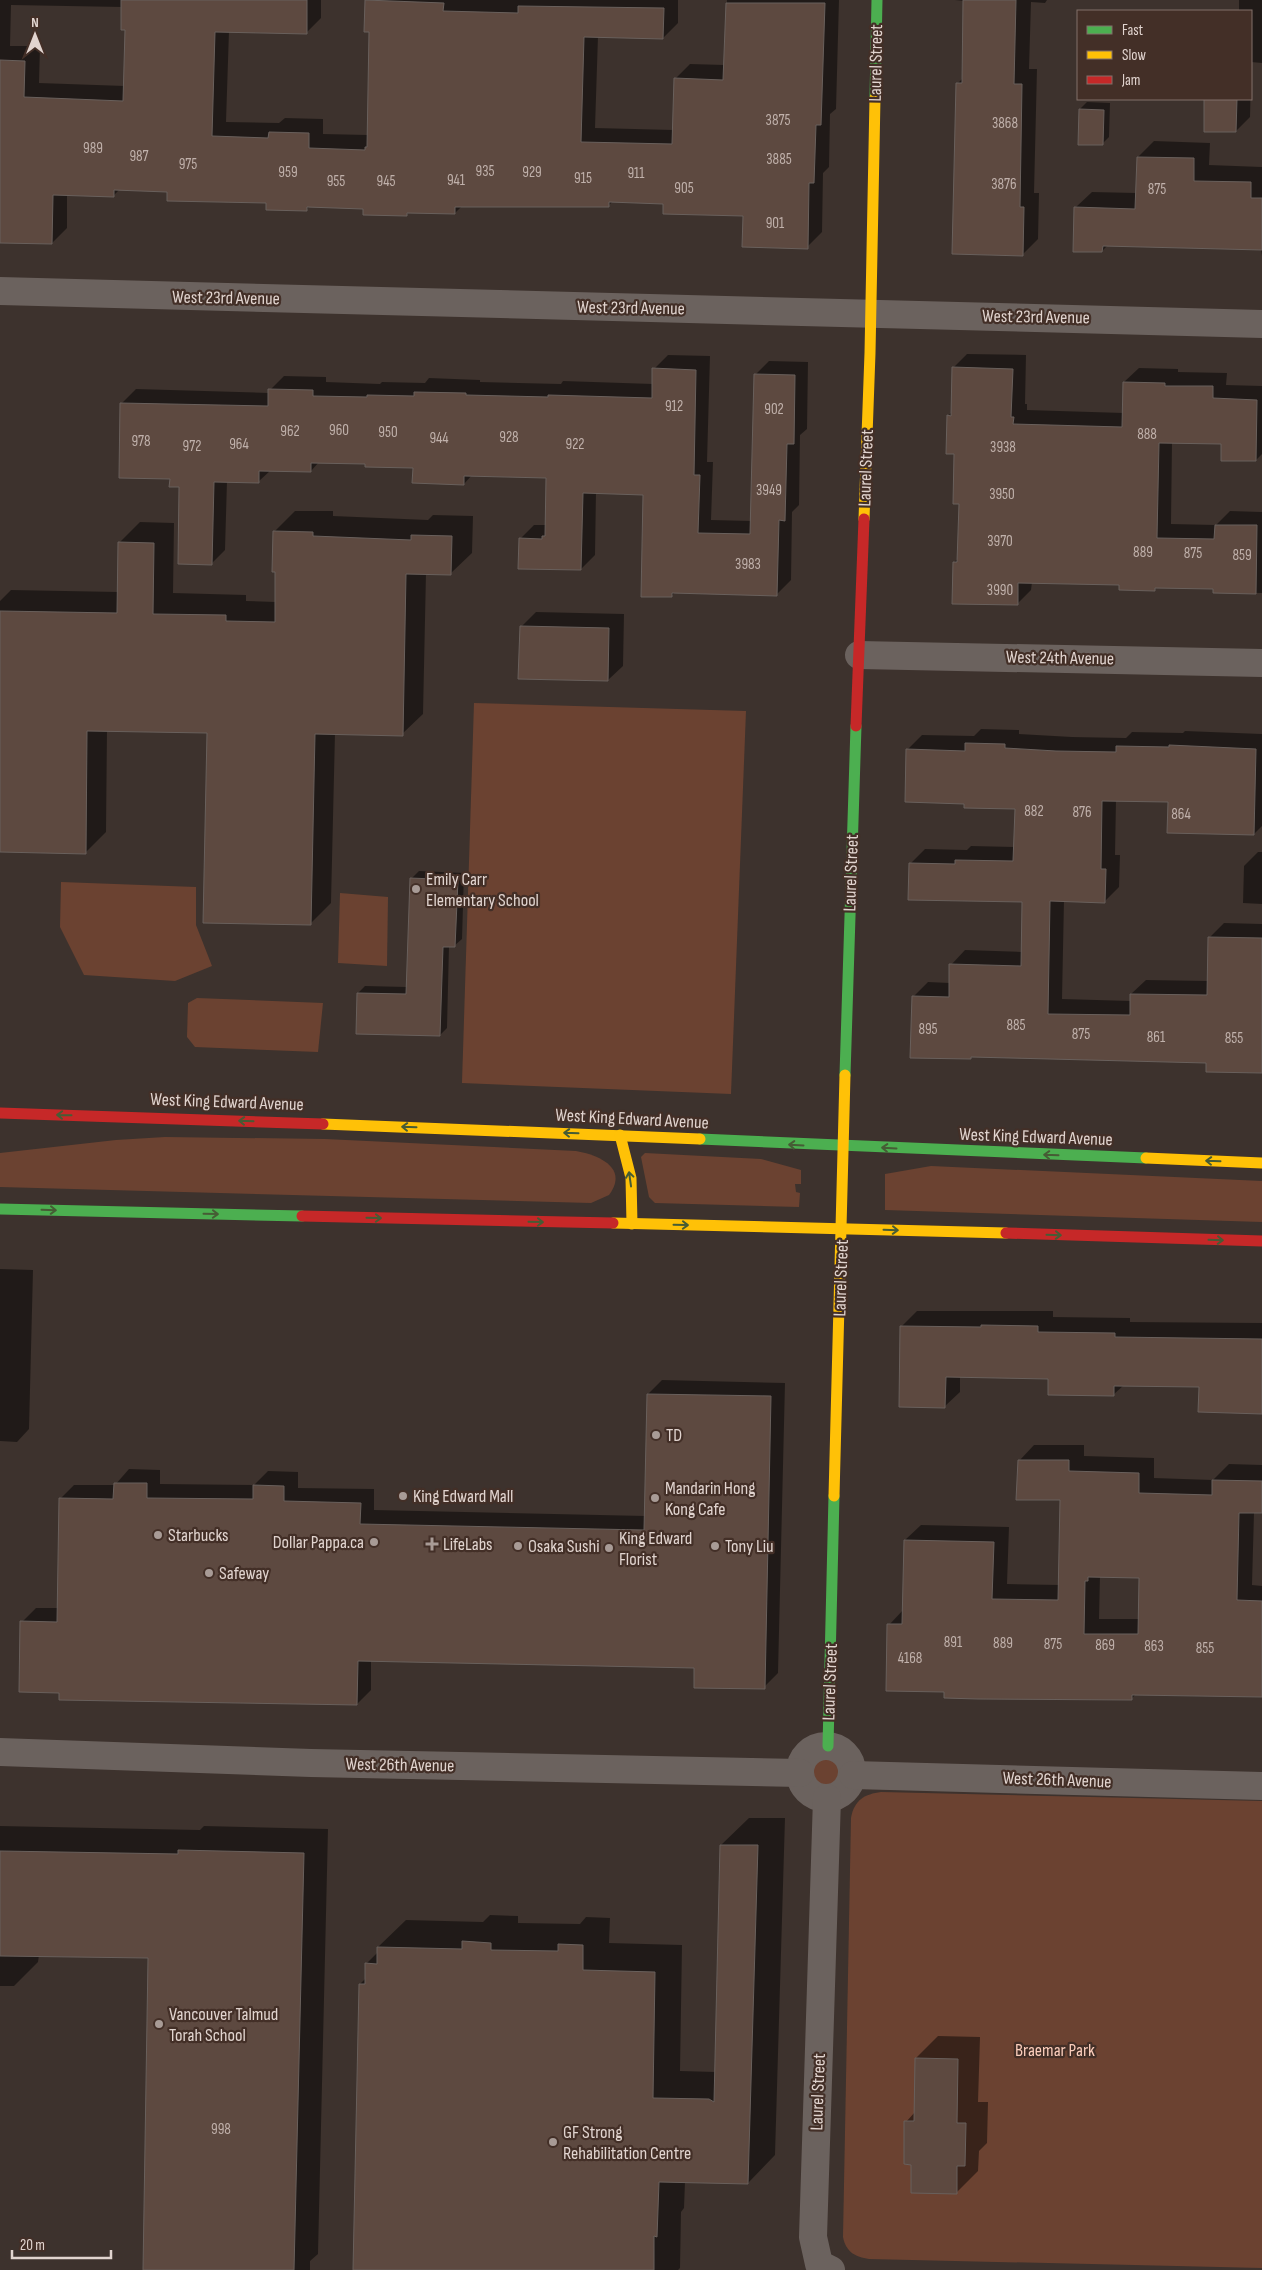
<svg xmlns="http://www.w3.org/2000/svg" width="1262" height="2270" viewBox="0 0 1262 2270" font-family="'Sofia Sans Condensed',sans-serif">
	<rect width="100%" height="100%" fill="#3d322d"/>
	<!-- green -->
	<g fill="#6b4231">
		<polygon points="474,703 746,711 731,1094 462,1083"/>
		<polygon points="61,882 196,887 196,925 212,966 175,981 84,975 60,927"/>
		<polygon points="340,893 388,897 387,966 338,963"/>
		<polygon points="197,998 323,1003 318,1052 195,1047 187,1037 188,1003"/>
		<path d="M165,1137L325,1139L576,1151C599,1155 629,1168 609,1195L591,1203L0,1187V1153L116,1140Z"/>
		<polygon points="645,1153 761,1159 801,1170 801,1184 795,1184 796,1192 800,1193 799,1207 655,1203 649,1197 641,1157"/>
		<polygon points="931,1166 1262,1181 1262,1222 885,1210 885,1174"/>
		<circle cx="827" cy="1772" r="17"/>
		<path d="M881,1792L1262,1801V2268L869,2259C855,2257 846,2252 843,2237L851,1818C854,1800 865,1794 881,1792Z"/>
	</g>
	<!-- shadow -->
	<g fill="#0007" fill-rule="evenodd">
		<path d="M0,0H321V18L306,33L229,31L226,122L279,123L285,118L323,119V134L368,135L370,31H365L366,0H678V23L663,38L598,36L595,128L674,130L675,79L690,64L725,65L727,0H839L836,109L830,114L829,167L823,173L822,232L807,247L744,214L665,203L613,201L608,206H462L455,213L409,212L406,215L365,208L310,206L306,210L268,202L168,191L120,189L113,196L67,194V228L52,243L0,242ZM11,5L122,7L126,29L125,86L39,83L40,46H10Z"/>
		<polygon points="955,0 1047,0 1045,3 1031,2 1029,69 1037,69 1034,193 1039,193 1038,239 1023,254 958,83 963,78 965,1"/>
		<polygon points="1239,0 1262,0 1262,63 1251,62 1251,11 1239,11"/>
		<polygon points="1251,80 1250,117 1236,131 1205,131 1205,99 1251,99"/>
		<polygon points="1087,102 1110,103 1109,137 1102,144 1080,109"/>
		<polygon points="1154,141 1210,143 1209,165 1262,167 1262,256 1261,249 1108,245 1102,251 1075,208 1092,192 1137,193 1138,157"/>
		<polygon points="967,354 1026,355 1025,404 1027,404 1027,410 1124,413 1124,382 1139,368 1178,369 1178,372 1227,373 1226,385 1262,386 1262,454 1256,460 1223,442 1172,442 1171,524 1216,525 1230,511 1262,512 1262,593 1214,592 1215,587 1157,586 1154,589 1121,584 1032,582 1031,590 1017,604 954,562 959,558 960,502 956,453 948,416 952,412 953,368"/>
		<polygon points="668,355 710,356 707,462 713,462 711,520 752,521 755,375 769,361 808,362 807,429 800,435 799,505 792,512 791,580 777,594 676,592 671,596 645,493 596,492 595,555 581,569 520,539 534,525 546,525 547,477 472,475 464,484 414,467 367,463 319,462 311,471 271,470 258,482 227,481 225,550 211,564 181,486 171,478 122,403 136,389 269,393 270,390 284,376 326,377 326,382 380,384 382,382 425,383 429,378 480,380 480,382 561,384 563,381 653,384 654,369"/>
		<polygon points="295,511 333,511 333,516 428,520 433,515 473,516 472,553 451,573 426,573 423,714 402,734 335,733 331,903 310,924 208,732 107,730 106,832 85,853 0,851 0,601 11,590 119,592 119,543 140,522 174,523 173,593 246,595 246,601 276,602 274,532"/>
		<polygon points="536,612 624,614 623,666 608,680 521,627"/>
		<polygon points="981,729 1019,730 1019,734 1072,737 1126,738 1132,732 1183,733 1185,731 1262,734 1262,826 1254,834 1169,801 1116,800 1115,855 1120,855 1119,887 1105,901 1064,900 1062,999 1131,1001 1131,994 1146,980 1209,981 1209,938 1224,923 1262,924 1262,1072 1208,1062 973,1055 970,1058 913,997 928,982 950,983 951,965 965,950 1022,952 1024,901 910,864 925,849 967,850 971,846 1015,847 1016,808 965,803 907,750 922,735 974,736"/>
		<polygon points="1258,852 1262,852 1262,904 1243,903 1244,866"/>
		<polygon points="419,871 464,873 462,939 454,946 449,946 447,1028 440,1035 358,993 365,986 407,987 411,879"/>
		<polygon points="0,1269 33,1270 29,1429 17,1442 0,1441"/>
		<polygon points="917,1311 1053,1311 1053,1317 1130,1318 1130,1322 1262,1323 1262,1413 1200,1386 1124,1385 1113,1395 1050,1378 960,1376 960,1392 944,1407 901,1327"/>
		<polygon points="662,1380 785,1383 778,1673 764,1687 696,1667 371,1660 371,1690 357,1704 60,1692 22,1622 36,1608 59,1608 60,1499 74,1485 115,1485 129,1469 160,1470 160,1484 254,1485 268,1471 298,1472 298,1488 374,1489 374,1510 646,1516 648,1394"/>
		<path d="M1034,1445H1084V1456L1154,1458V1478L1213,1480L1229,1464L1262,1465V1513H1254L1252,1585L1262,1586V1696L1136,1694L1131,1699L945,1691L889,1625L904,1609L905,1540L921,1525L1009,1527L1007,1584L1060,1585L1062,1499L1019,1461ZM1100,1576L1140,1577L1139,1619H1099Z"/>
		<polygon points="749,1818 785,1818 775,2155 748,2183 685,2182 684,2208 681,2212 680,2268 678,2270 354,2270 360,1984 366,1978 366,1964 378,1952 378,1947 406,1920 483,1922 490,1915 518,1916 518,1923 580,1924 586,1917 610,1918 609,1943 682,1945 680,2071 716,2072 721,1845"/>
		<polygon points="0,1826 200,1830 204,1826 328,1829 318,2254 310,2261 310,2270 144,2270 149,1957 39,1955 38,1962 14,1986 0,1986"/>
		<polygon points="938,2036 980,2037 978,2102 988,2102 987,2143 979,2151 978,2171 956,2193 913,2164 906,2122 915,2112 916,2058"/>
	</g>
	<!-- building -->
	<g fill="#5d4940" stroke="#69605c" fill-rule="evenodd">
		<polygon points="121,0 307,0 307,34 215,32 212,136 268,138 269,132 309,133 309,148 365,150 365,147 367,147 369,32 364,32 365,0 444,3 443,11 518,13 518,6 664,8 663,39 584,37 581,142 672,144 674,78 723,80 726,3 825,3 821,125 816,125 814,183 809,183 808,249 742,247 743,216 663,214 663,204 609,202 609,207 455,207 455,214 407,213 407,216 363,215 363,209 307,207 307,211 266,210 266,203 167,201 167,192 114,190 114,197 53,195 52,244 0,243 0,60 25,61 24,97 123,101 125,30 121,30"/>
		<polygon points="963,0 1016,0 1014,84 1022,84 1020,207 1024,207 1023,256 952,254 956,83 962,83"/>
		<polygon points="1204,99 1237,99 1236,132 1204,132"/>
		<polygon points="1079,109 1104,110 1103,145 1078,145"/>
		<polygon points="1137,157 1194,158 1194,181 1251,182 1251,198 1262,198 1262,250 1103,246 1102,252 1073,252 1074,207 1135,209"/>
		<polygon points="952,367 1013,369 1011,417 1014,417 1013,424 1122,427 1123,382 1165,383 1165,386 1213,386 1213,398 1257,400 1256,461 1221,461 1221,444 1159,443 1157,538 1214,539 1215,525 1257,525 1256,594 1213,593 1213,589 1155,588 1155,591 1119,590 1119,585 1018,583 1018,605 952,604 953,562 957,562 959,504 953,504 954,454 946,454 947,415 951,416"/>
		<polygon points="652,368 696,370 694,475 700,475 698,533 750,534 754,374 795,375 794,444 787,444 785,521 779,520 777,596 672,593 672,597 641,597 643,495 583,493 581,570 518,569 519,538 542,539 542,536 545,536 546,478 464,476 464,485 412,483 413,468 365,467 365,464 311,463 311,472 259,471 259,483 214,482 212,565 178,564 179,487 169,487 170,479 119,478 120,403 268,406 268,389 313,390 313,396 367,397 367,395 414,396 414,392 466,393 466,395 548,397 548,395 652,398"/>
		<polygon points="273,531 313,532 313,536 411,540 411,535 452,536 451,575 406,574 403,736 315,734 311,925 203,923 207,733 87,731 86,854 0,852 0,611 117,613 118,542 154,543 153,614 226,615 226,621 275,622 275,572 272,572"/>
		<polygon points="520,626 609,628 608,681 518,679"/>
		<polygon points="965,743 1005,744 1005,748 1056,751 1116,752 1116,746 1169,747 1169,745 1256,749 1254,835 1167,833 1168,802 1102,801 1101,869 1106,869 1105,903 1050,901 1048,1014 1130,1015 1130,994 1207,995 1208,937 1262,938 1262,1073 1206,1072 1206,1063 971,1057 971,1059 910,1058 912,996 949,997 949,964 1021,966 1022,902 908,900 909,863 955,864 955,860 1013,861 1015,809 964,808 964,804 905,802 906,749 965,751"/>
		<polygon points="410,878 458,880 455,947 443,947 440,1036 356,1034 357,993 406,994"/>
		<polygon points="981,1325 1038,1326 1038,1332 1115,1333 1115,1337 1262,1339 1262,1414 1198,1412 1199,1387 1114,1386 1114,1396 1048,1395 1048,1379 946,1377 945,1408 899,1407 900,1326 981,1327"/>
		<polygon points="647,1394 771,1396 765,1689 694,1688 694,1668 358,1661 357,1705 59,1700 59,1693 19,1692 20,1621 57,1622 59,1498 113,1499 114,1483 147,1483 147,1498 253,1499 253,1485 284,1486 284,1501 361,1503 360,1524 644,1530"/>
		<path d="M1018,1460H1069V1471L1139,1473V1493L1212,1495V1480L1262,1481V1513H1239L1237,1600L1262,1601V1697L1132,1695V1700L978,1699L944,1698V1692L886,1691L887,1624H902L904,1540L994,1542L992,1599L1058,1600L1060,1500H1016ZM1088,1577L1139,1578L1138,1634H1084L1085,1581H1088Z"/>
		<polygon points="720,1845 758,1845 748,2184 659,2182 657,2237 654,2236 654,2270 353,2270 359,1984 365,1984 365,1963 377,1964 377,1947 462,1949 462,1941 491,1943 491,1950 558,1951 558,1944 583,1945 583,1970 655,1972 653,2098 709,2099 714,2102"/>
		<polygon points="178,1850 304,1853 294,2270 143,2270 148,1958 0,1956 0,1851 178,1854"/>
		<polygon points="915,2058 958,2059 957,2123 966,2123 965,2166 957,2166 957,2194 911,2193 911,2165 904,2164 904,2121 914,2121"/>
	</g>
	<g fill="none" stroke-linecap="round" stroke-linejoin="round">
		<!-- street -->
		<g stroke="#6b625e" stroke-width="28">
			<polyline points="0,291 1262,324"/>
			<polyline points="859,655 1262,663"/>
			<circle cx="826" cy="1772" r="26"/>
			<polyline points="0,1752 311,1763 800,1773"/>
			<polyline points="853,1775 1262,1786"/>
			<polyline points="827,1798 813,2237 819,2264 831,2270"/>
		</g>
		<!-- fast -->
		<g stroke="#4caf50" stroke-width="11">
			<polyline points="875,98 877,0"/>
			<polyline points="845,1075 856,726"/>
			<polyline points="700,1139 1146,1158"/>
			<polyline points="0,1209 302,1216"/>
			<polyline points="828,1746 834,1496"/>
		</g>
		<!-- slow -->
		<g stroke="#ffc107" stroke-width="11">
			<polyline points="864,519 870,353 875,98"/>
			<polyline points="323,1124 700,1139"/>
			<polyline points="620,1135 631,1178 632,1224"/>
			<polyline points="1146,1158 1262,1163"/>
			<polyline points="613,1223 1006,1233"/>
			<polyline points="834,1496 845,1075"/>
		</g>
		<!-- jam -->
		<g stroke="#c62828" stroke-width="11">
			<polyline points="856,726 864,519"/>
			<polyline points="0,1113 323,1124"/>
			<polyline points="302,1216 613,1223"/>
			<polyline points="1006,1233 1262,1241"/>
		</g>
	</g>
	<!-- one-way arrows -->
	<defs><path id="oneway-shaft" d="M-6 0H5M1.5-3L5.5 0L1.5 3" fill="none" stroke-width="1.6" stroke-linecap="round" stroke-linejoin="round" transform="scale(1.25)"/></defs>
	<g stroke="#465c35">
		<use href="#oneway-shaft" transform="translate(64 1115) rotate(-179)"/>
		<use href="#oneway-shaft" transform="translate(246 1121) rotate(-178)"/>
		<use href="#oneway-shaft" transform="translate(409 1127) rotate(-178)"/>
		<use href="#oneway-shaft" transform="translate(571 1133) rotate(-178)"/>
		<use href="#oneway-shaft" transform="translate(796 1145) rotate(-177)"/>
		<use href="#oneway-shaft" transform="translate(889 1148) rotate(-177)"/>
		<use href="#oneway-shaft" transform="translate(1051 1155) rotate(-178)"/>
		<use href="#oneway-shaft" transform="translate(1213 1161) rotate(-178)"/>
		<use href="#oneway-shaft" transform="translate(630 1179) rotate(-98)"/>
		<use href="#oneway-shaft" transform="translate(49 1210) rotate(2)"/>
		<use href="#oneway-shaft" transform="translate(211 1214) rotate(1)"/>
		<use href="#oneway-shaft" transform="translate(374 1218) rotate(1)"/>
		<use href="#oneway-shaft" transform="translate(536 1222) rotate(1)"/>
		<use href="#oneway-shaft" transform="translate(681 1225) rotate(1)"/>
		<use href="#oneway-shaft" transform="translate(891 1230) rotate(2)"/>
		<use href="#oneway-shaft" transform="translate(1054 1235) rotate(2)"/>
		<use href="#oneway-shaft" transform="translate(1216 1240) rotate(2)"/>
	</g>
	<!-- markers -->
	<g fill="#a89b96" stroke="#432f27" stroke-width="2">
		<circle cx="416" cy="889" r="5"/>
		<circle cx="656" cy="1435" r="5"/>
		<circle cx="403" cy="1496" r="5"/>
		<circle cx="655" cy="1498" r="5"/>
		<circle cx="158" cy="1535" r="5"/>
		<circle cx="374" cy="1542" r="5"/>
		<path d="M429.5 1536.5h5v5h5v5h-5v5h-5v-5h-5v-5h5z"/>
		<circle cx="518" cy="1546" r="5"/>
		<circle cx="715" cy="1546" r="5"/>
		<circle cx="609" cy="1548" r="5"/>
		<circle cx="209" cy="1573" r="5"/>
		<circle cx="159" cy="2024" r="5"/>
		<circle cx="553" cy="2142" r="5"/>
	</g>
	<g text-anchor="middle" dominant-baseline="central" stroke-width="4.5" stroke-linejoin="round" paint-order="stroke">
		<!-- number labels -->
		<g font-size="15" fill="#c0b1ab">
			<text x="778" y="120">3875</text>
			<text x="1005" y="123">3868</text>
			<text x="93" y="148">989</text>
			<text x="139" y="156">987</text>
			<text x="779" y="159">3885</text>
			<text x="188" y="164">975</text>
			<text x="485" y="171">935</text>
			<text x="288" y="172">959</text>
			<text x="532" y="172">929</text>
			<text x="636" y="173">911</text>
			<text x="583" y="178">915</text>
			<text x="456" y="180">941</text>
			<text x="336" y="181">955</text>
			<text x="386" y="181">945</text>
			<text x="1004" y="184">3876</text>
			<text x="684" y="188">905</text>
			<text x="1157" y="189">875</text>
			<text x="775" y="223">901</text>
			<text x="674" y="406">912</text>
			<text x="774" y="409">902</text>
			<text x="339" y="430">960</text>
			<text x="290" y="431">962</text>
			<text x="388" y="432">950</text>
			<text x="1147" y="434">888</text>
			<text x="509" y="437">928</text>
			<text x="439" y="438">944</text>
			<text x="141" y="441">978</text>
			<text x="239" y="444">964</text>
			<text x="575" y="444">922</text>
			<text x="192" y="446">972</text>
			<text x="1003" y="447">3938</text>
			<text x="769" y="490">3949</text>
			<text x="1002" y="494">3950</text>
			<text x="1000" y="541">3970</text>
			<text x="1143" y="552">889</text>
			<text x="1193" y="553">875</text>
			<text x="1242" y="555">859</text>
			<text x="748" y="564">3983</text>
			<text x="1000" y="590">3990</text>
			<text x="1034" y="811">882</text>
			<text x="1082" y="812">876</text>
			<text x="1181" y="814">864</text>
			<text x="1016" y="1025">885</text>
			<text x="928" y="1029">895</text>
			<text x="1081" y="1034">875</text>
			<text x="1156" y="1037">861</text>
			<text x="1234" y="1038">855</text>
			<text x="953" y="1642">891</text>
			<text x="1003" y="1643">889</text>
			<text x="1053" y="1644">875</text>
			<text x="1105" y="1645">869</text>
			<text x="1154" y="1646">863</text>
			<text x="1205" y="1648">855</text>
			<text x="910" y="1658">4168</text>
			<text x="221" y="2129">998</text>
		</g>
		<!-- street labels -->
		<g font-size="18" fill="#e1d4cf" stroke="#432f27">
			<text transform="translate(876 63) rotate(-89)">Laurel Street</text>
			<text transform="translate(226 298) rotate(1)">West 23rd Avenue</text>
			<text transform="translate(631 308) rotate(1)">West 23rd Avenue</text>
			<text transform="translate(1036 317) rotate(1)">West 23rd Avenue</text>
			<text transform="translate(866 468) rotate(-88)">Laurel Street</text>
			<text transform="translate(1060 658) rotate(1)">West 24th Avenue</text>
			<text transform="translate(851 873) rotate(-88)">Laurel Street</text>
			<text transform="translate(227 1102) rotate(2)">West King Edward Avenue</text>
			<text transform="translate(632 1119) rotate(3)">West King Edward Avenue</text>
			<text transform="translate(1036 1137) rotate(2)">West King Edward Avenue</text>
			<text transform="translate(841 1278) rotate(-88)">Laurel Street</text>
			<text transform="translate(830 1682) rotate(-88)">Laurel Street</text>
			<text transform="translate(400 1765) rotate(1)">West 26th Avenue</text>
			<text transform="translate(1057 1780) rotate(2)">West 26th Avenue</text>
			<text transform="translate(818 2092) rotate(-88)">Laurel Street</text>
		</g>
		<!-- poi labels -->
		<g font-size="18" fill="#e1d4cf" stroke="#432f27" text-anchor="start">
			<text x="426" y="879">Emily Carr<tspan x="426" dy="21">Elementary School</tspan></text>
			<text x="666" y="1435">TD</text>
			<text x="665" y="1488">Mandarin Hong<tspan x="665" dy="21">Kong Cafe</tspan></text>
			<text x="413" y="1496">King Edward Mall</text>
			<text x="168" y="1535">Starbucks</text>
			<text x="619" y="1538">King Edward<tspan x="619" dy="21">Florist</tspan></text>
			<text x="364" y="1542" text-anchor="end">Dollar Pappa.ca</text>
			<text x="443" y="1544">LifeLabs</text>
			<text x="528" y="1546">Osaka Sushi</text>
			<text x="725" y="1546">Tony Liu</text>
			<text x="219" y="1573">Safeway</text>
			<text x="169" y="2014">Vancouver Talmud<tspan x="169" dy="21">Torah School</tspan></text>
			<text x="563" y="2132">GF Strong<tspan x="563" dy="21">Rehabilitation Centre</tspan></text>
		</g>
		<!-- park labels -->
		<g font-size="18" fill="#fbcdbb" stroke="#432f27">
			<text x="1055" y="2050">Braemar Park</text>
		</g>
	</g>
	<!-- legend -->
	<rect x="1077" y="10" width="175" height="90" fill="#432f27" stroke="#82716a"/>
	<rect x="1087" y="26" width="25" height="8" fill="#4caf50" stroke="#82716a"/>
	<text x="1122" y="35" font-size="15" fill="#e1d4cf">Fast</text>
	<rect x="1087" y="51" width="25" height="8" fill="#ffc107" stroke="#82716a"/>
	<text x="1122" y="60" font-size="15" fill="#e1d4cf">Slow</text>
	<rect x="1087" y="76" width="25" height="8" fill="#c62828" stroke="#82716a"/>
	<text x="1122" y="85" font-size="15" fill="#e1d4cf">Jam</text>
	<!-- north arrow -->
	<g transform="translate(35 35)" stroke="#432f27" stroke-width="4" paint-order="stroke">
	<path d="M0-4L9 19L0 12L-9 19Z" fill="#e1d4cf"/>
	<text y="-8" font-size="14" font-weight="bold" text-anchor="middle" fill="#e1d4cf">N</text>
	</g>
	<!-- scale -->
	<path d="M12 2250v8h99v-8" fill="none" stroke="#e1d4cf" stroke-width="2.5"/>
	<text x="20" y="2250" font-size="15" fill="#e1d4cf" stroke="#432f27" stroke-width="4" paint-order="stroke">20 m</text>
</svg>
